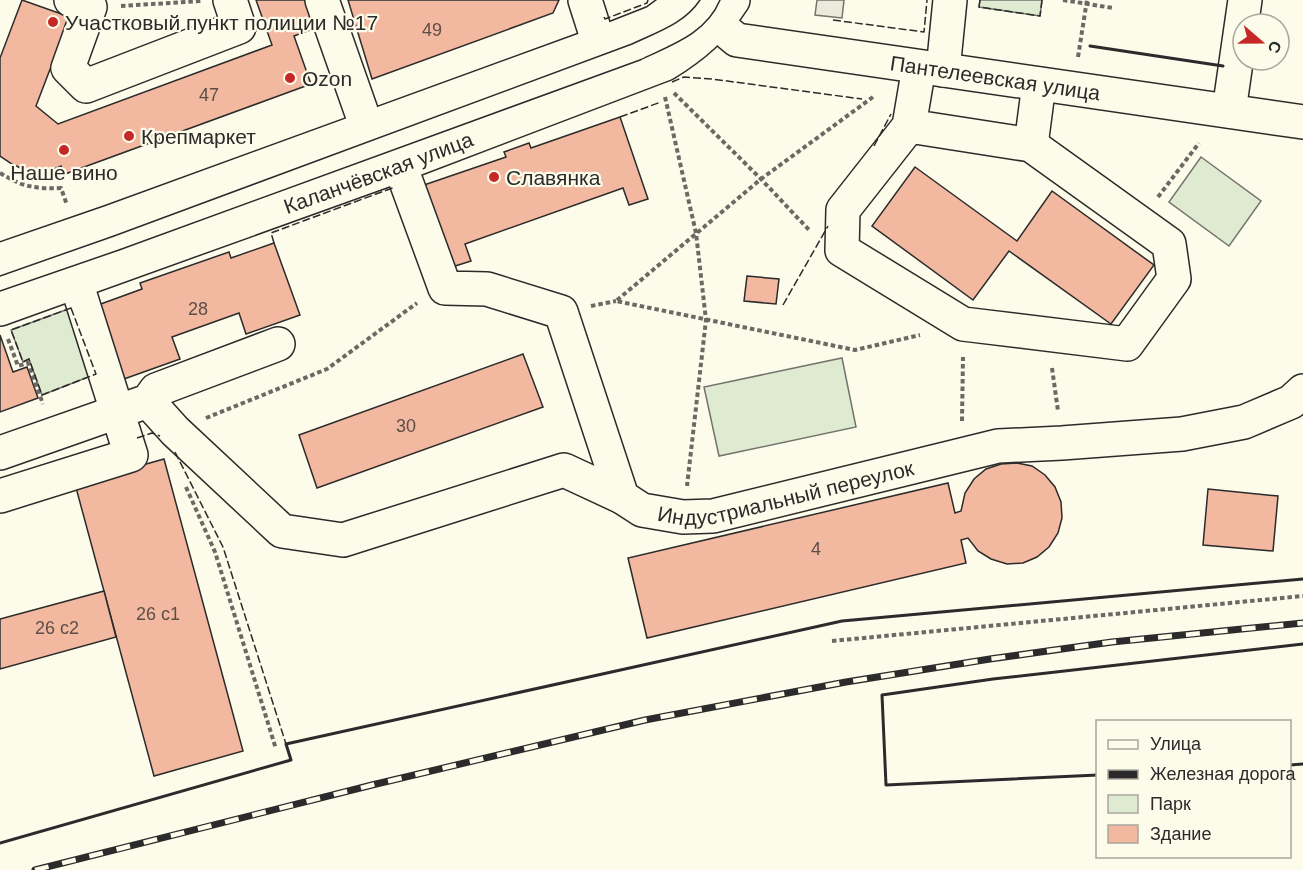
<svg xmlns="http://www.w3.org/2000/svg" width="1303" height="870" viewBox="0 0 1303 870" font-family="Helvetica,sans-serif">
	<rect width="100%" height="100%" fill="#fdfbea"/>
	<!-- green -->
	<g fill="#deebd1" stroke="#74746e" stroke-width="1.5">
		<polygon points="980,0 1042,0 1040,16 979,7"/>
		<polygon points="1201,157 1261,201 1229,246 1169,202"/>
		<polygon points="71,308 96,374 42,395 29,359 23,362 11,330"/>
		<polygon points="842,358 856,427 719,456 704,387"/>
	</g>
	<!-- parking -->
	<polygon fill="#eceadb" stroke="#74746e" stroke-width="1.5" points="817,0 844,0 842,18 815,15"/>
	<!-- building -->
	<g fill="#f2b8a0" stroke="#2b2b2b" stroke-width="1.5">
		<polygon points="22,0 70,17 36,106 58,124 272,45 256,0 308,0 318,27 294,36 311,84 65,174 61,166 50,171 37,173 25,170 12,164 0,156 0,58"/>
		<polygon points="348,0 559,0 553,13 372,79"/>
		<polygon points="620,117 648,199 629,205 623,188 465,244 471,261 452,267 424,185 506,157 504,152 529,143 531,148"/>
		<polygon points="915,167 1017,241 1052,191 1154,265 1111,324 1009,251 973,300 872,226"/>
		<polygon points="274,243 300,315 246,334 239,313 172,337 180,359 124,379 98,305 142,289 140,283 229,252 231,258"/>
		<polygon points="747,276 779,279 776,304 744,301"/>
		<polygon points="0,335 13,372 27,367 38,398 0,412"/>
		<polygon points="523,354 543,407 317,488 299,435"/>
		<polygon points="164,459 243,751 154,776 75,484"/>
		<polygon points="1017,463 1032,466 1045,475 1055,487 1061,502 1062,518 1058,533 1049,547 1037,557 1023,563 1007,564 991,559 978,551 968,538 961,540 966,563 647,638 628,558 948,483 955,513 961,511 965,493 974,479 986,469 1001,464"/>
		<polygon points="1208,489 1278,496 1273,551 1203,545"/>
		<polygon points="104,591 116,637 0,669 0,619"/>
	</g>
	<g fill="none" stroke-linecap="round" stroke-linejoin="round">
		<defs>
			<g id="minor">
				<polyline points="71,0 90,7 68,68 86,86 239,27 230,0"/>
				<polyline points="322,0 367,128"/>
				<polyline points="585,0 599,44"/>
				<path id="s1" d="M717,0C714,21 721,28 737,40L1303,122"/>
				<polyline points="943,70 950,0"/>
				<polyline points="1229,111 1245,0"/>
				<polyline points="909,126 1031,145 1169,244 1174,279 1127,344 963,324 842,250 843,210 909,126 919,67"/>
				<polyline points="1031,145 1039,84"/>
				<path id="s2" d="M400,165L445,288L487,289L561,312L622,497L642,510L683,517L713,516L998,446L1062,443L1182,434L1244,422L1291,402L1303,391"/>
				<polyline points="0,285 636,52 683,30 713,0"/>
				<polyline points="148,401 175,431 282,531 343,540 564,470 622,497"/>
				<polyline points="0,453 148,401 156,390 278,344"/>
				<polyline points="0,496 131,455 76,282"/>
			</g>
			<g id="major">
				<polyline points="0,260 110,222 599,44 655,22 685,0"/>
				<path id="s3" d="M0,309L400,165L665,64C694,46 715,28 733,0"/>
			</g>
		</defs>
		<!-- minor casing -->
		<use href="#minor" stroke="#2b2b2b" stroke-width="36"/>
		<!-- major casing -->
		<use href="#major" stroke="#2b2b2b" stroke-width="36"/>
		<!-- path -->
		<g stroke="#6a6964" stroke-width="4" stroke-dasharray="4.5 3" stroke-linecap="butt">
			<polyline points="1063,0 1113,8"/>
			<polyline points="121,6 201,1"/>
			<polyline points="1078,57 1087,0"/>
			<polyline points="674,93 761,179 810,231"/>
			<polyline points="665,97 696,233 706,320 687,486"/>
			<polyline points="873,97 761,179 616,301 855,350 920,335"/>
			<path d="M0,173C23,187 35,189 61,188L67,205"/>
			<polyline points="1158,197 1199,143"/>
			<polyline points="591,306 616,301"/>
			<polyline points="8,339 18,366 28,363 43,404"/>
			<polyline points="1052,368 1058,411"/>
			<polyline points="206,418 327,369 417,303"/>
			<polyline points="962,421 963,357"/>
			<polyline points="186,487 215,552 276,749"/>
			<polyline points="832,641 1303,596"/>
		</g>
		<!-- minor -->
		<use href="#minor" stroke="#fdfbea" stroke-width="33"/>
		<!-- major -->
		<use href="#major" stroke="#fdfbea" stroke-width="33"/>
		<!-- tram -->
		<g stroke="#2b2b2b" stroke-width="1.5">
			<path d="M0,276L114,236L632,44C657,32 684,24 700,0"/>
			<path d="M0,291L119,250L640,60C671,45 706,34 720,0"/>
		</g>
		<defs>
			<polyline id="rail" points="35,870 372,785 645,720 846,682 990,659 1112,642 1303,623"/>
		</defs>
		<!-- rail casing -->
		<use href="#rail" stroke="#2b2b2b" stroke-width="7"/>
		<!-- rail -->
		<use href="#rail" stroke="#fdfbea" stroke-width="4.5" stroke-dasharray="14" stroke-linecap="butt"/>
		<!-- fence -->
		<g stroke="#2b2b2b" stroke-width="1.5" stroke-dasharray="8 3" stroke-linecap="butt">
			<polyline points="980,0 979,7 1040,16 1042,0"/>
			<polyline points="604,17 605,19 647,3 648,0"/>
			<polyline points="833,20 924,32 927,0"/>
			<polyline points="672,82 684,77 712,79 862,99"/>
			<polyline points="620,117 661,102"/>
			<polyline points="874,146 891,114"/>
			<polyline points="274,243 271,233 395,187"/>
			<polyline points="783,305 828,226"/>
			<polygon points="71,308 96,374 42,395 29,359 23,362 11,330"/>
			<polyline points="137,438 152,433 160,436"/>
			<polyline points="175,452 223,547 286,744"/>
		</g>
		<!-- wall -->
		<g stroke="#2b2b2b" stroke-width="3">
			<polyline points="1090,46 1223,66"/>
			<polyline points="1290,765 1303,764"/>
			<polyline points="1098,775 886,785 882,695 993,679 1303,644"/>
			<polyline points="0,843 291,760 286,744 842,621 1303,579"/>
		</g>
	</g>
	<!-- markers -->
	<g fill="#c62828" stroke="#fdfbea" stroke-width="2">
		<circle cx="53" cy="22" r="6"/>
		<circle cx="290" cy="78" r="6"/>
		<circle cx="129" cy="136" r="6"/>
		<circle cx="64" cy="150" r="6"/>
		<circle cx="494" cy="177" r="6"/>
	</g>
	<g text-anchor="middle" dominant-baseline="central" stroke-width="4.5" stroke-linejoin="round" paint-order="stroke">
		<!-- number labels -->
		<g font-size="18" fill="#5d4e48">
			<text x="432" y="30">49</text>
			<text x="209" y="95">47</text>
			<text x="198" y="309">28</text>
			<text x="406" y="426">30</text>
			<text x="816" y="549">4</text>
			<text x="158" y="614">26 с1</text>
			<text x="57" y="628">26 с2</text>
		</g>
		<!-- poi labels -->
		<g font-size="21" fill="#2b2b2b" stroke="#fdfbea" text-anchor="start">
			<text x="65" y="22">Участковый пункт полиции №17</text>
			<text x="302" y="78">Ozon</text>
			<text x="141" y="136">Крепмаркет</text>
			<text x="64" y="172" text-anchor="middle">Наше вино</text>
			<text x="506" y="177">Славянка</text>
		</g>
		<!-- street labels -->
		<g font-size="21" fill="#2b2b2b" stroke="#fdfbea">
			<text stroke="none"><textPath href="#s1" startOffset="309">Пантелеевская улица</textPath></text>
			<text stroke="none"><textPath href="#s3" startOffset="402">Каланчёвская улица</textPath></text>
			<text stroke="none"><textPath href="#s2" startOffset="616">Индустриальный переулок</textPath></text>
		</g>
	</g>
	<!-- legend -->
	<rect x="1096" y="720" width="195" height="138" fill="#fdfbea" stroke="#a9a89e" stroke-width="1.5"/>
	<rect x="1108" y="740" width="30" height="9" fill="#fdfbea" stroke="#a9a89e" stroke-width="1.5"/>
	<text x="1150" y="750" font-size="18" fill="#2b2b2b">Улица</text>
	<rect x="1108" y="770" width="30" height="9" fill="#2b2b2b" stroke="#a9a89e" stroke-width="1.5"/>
	<text x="1150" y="780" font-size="18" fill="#2b2b2b">Железная дорога</text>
	<rect x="1108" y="795" width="30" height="18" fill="#deebd1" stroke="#a9a89e" stroke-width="1.5"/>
	<text x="1150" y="810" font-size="18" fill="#2b2b2b">Парк</text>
	<rect x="1108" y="825" width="30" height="18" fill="#f2b8a0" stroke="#a9a89e" stroke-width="1.5"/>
	<text x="1150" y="840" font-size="18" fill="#2b2b2b">Здание</text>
	<!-- north arrow -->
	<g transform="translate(1261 42) rotate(110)"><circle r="28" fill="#fdfbea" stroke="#a9a89e" stroke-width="1.5"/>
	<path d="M0-4.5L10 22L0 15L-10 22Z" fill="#c62828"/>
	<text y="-9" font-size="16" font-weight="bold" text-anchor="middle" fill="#2b2b2b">С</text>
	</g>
</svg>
